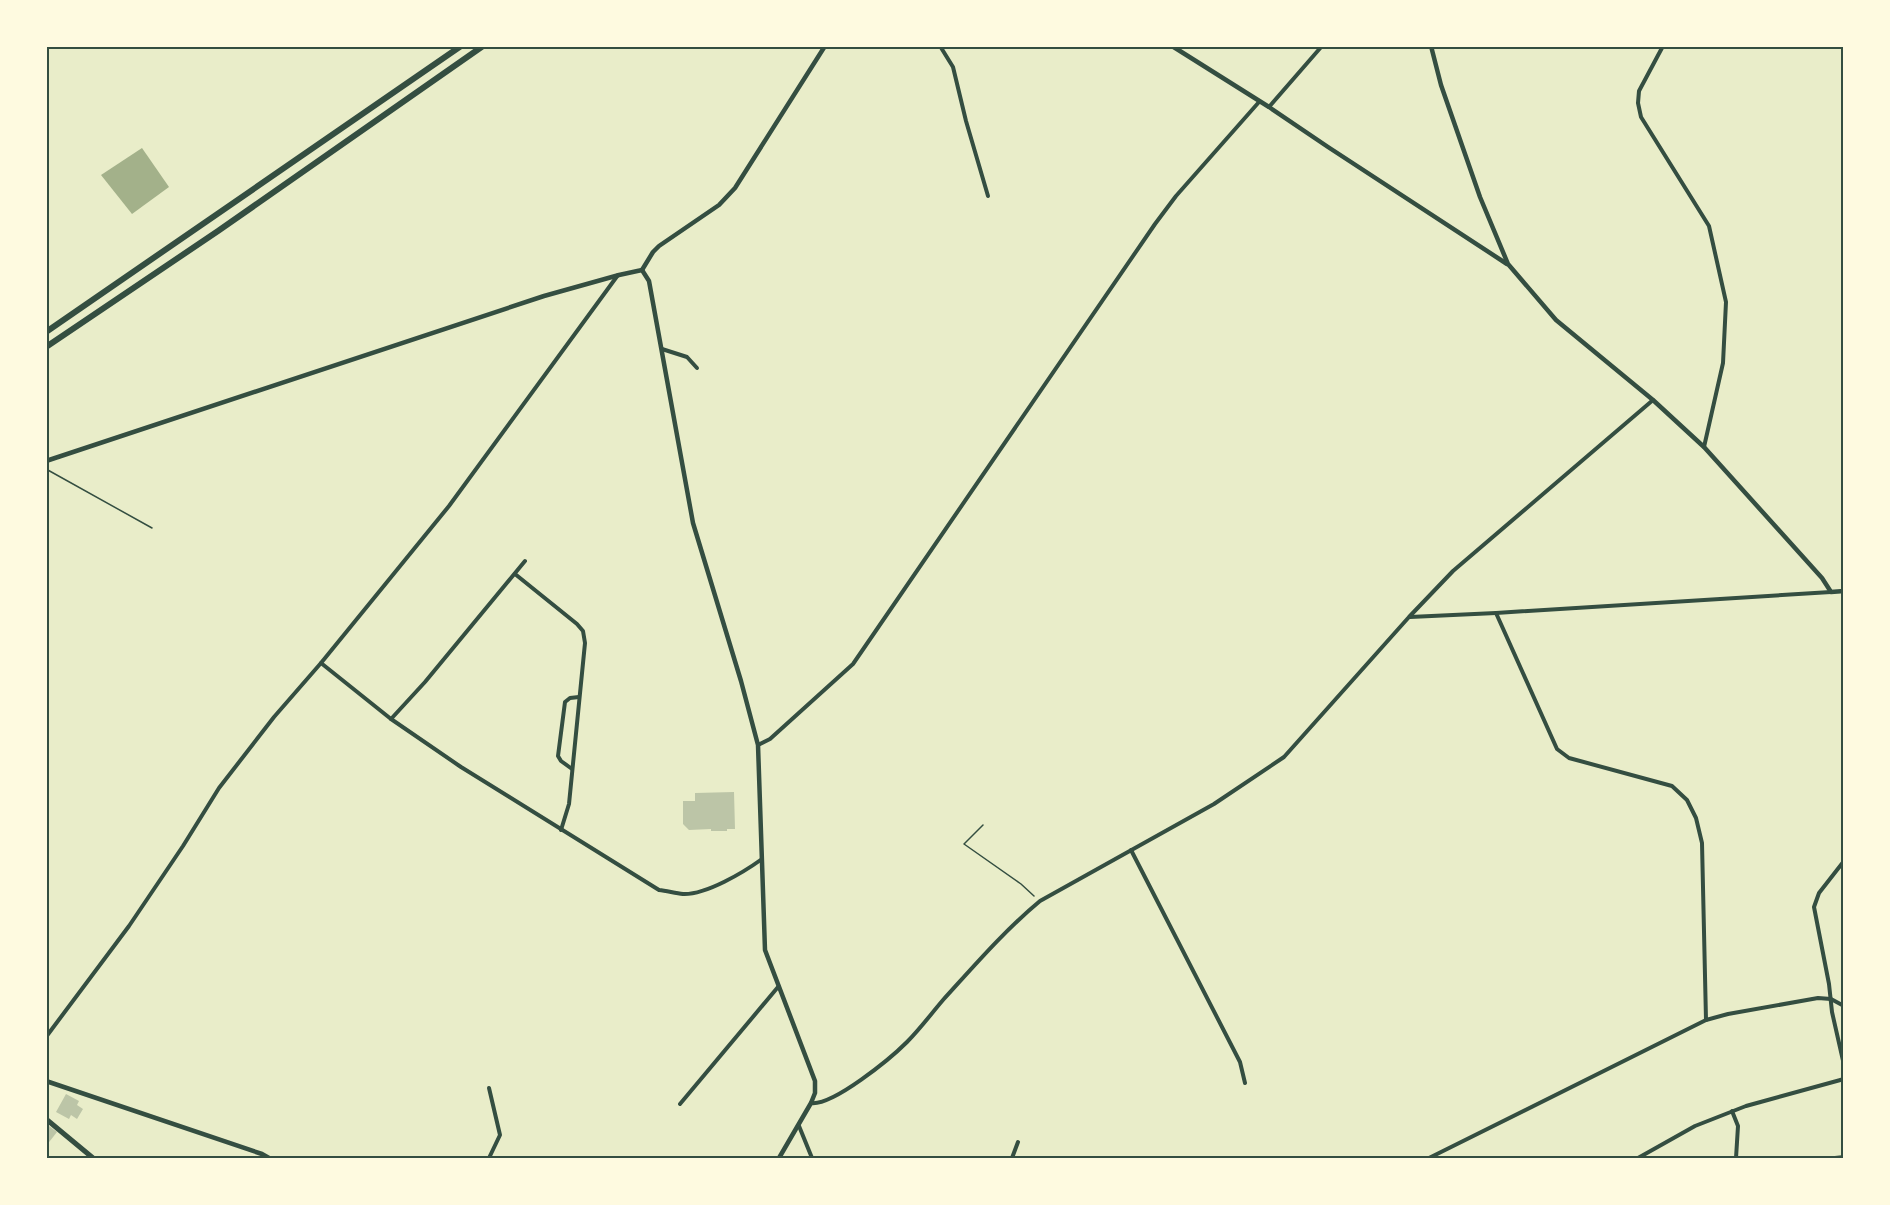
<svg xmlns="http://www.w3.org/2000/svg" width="1890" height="1205" viewBox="0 0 1890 1205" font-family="'Space Grotesk',sans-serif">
	<rect width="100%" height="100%" fill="#e9edc9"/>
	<!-- water -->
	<polygon fill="#a3b18a" points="142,148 169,187 132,214 101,175"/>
	<!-- building -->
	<g fill="#bcc5a7">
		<polygon points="734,792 735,829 727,829 727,831 711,831 711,829 689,830 683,824 683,801 695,801 695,793"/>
		<polygon points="66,1094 79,1101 77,1105 83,1109 77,1119 71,1115 69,1119 56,1112"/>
		<polygon points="49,1126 57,1132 46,1146 46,1130"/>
	</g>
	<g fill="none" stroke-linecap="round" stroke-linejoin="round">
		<!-- path -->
		<g stroke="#344e41" stroke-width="1.5">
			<polyline points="46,469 152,528"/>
			<polyline points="983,825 964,844 1021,884 1034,896"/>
		</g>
		<!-- minor -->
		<g stroke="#344e41" stroke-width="4">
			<polyline points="940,46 953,67 966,121 988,196"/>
			<polyline points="1663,46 1639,91 1638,103 1641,117 1709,226 1726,302 1723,363 1704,447"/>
			<polyline points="1269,107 1322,46"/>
			<polyline points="662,349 687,357 697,368"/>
			<polyline points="515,574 577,624 583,631 585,643 569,804 561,830"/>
			<polyline points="1496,613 1557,749 1569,758 1672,786 1687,800 1696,818 1702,843 1706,1020"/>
			<polyline points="1410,617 1496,613 1831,592"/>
			<path d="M321,663L391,719L461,767L659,890C667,891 675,893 683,894C706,895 744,872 762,859"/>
			<polyline points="391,719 425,682 525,561"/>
			<polyline points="758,745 770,739 853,664 1155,224 1176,196 1259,102"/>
			<polyline points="572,769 561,761 558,756 565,702 570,698 579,697"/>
			<polyline points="1131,850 1240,1062 1245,1083"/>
			<polyline points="1844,861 1819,893 1814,907 1829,984 1832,1012 1844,1065"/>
			<polyline points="46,1037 129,926 183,846 219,788 274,717 321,663 449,506 618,275"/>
			<polyline points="489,1088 500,1135 489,1158"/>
			<path d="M811,1103C833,1106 891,1058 907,1042C920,1029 931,1014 943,1000C974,966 1005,930 1040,901L1214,804L1284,757L1409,617L1453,571L1653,400"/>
			<polyline points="680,1104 778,987"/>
			<polyline points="1732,1111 1738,1126 1736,1158"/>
			<polyline points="799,1126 812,1158"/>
			<polyline points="1012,1158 1018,1142"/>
			<polyline points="1429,1158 1706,1020 1728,1014 1818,998 1831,999 1844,1006"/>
			<polyline points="1638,1158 1695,1126 1746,1106 1844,1079"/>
			<polyline points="1835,1158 1844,1157"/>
		</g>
		<!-- tertiary -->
		<g stroke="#344e41" stroke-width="4.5">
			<polyline points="1172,46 1269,107 1328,147 1507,264"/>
			<polyline points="1431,46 1441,85 1480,197 1508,264 1556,320 1653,400 1704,447 1822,578 1831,592 1844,591"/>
			<polyline points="642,270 649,281 693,523 741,681 758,745 765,950 815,1081 815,1093 811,1103 779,1158"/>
			<polyline points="642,270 653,252 659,246 719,205 735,188 825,46"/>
			<polyline points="46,461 544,296 619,275 642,270"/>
			<polyline points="46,1081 262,1154 269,1158"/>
		</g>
		<!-- secondary -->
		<polyline stroke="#344e41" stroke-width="5" points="46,1119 93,1158"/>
		<!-- trunk -->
		<g stroke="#344e41" stroke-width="6">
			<polyline points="46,332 461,46"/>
			<polyline points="46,347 218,231 483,46"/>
		</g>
	</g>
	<!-- border -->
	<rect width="1890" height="1205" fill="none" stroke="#fefae0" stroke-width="96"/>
	<rect x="48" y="48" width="1794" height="1109" fill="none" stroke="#344e41" stroke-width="2"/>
</svg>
